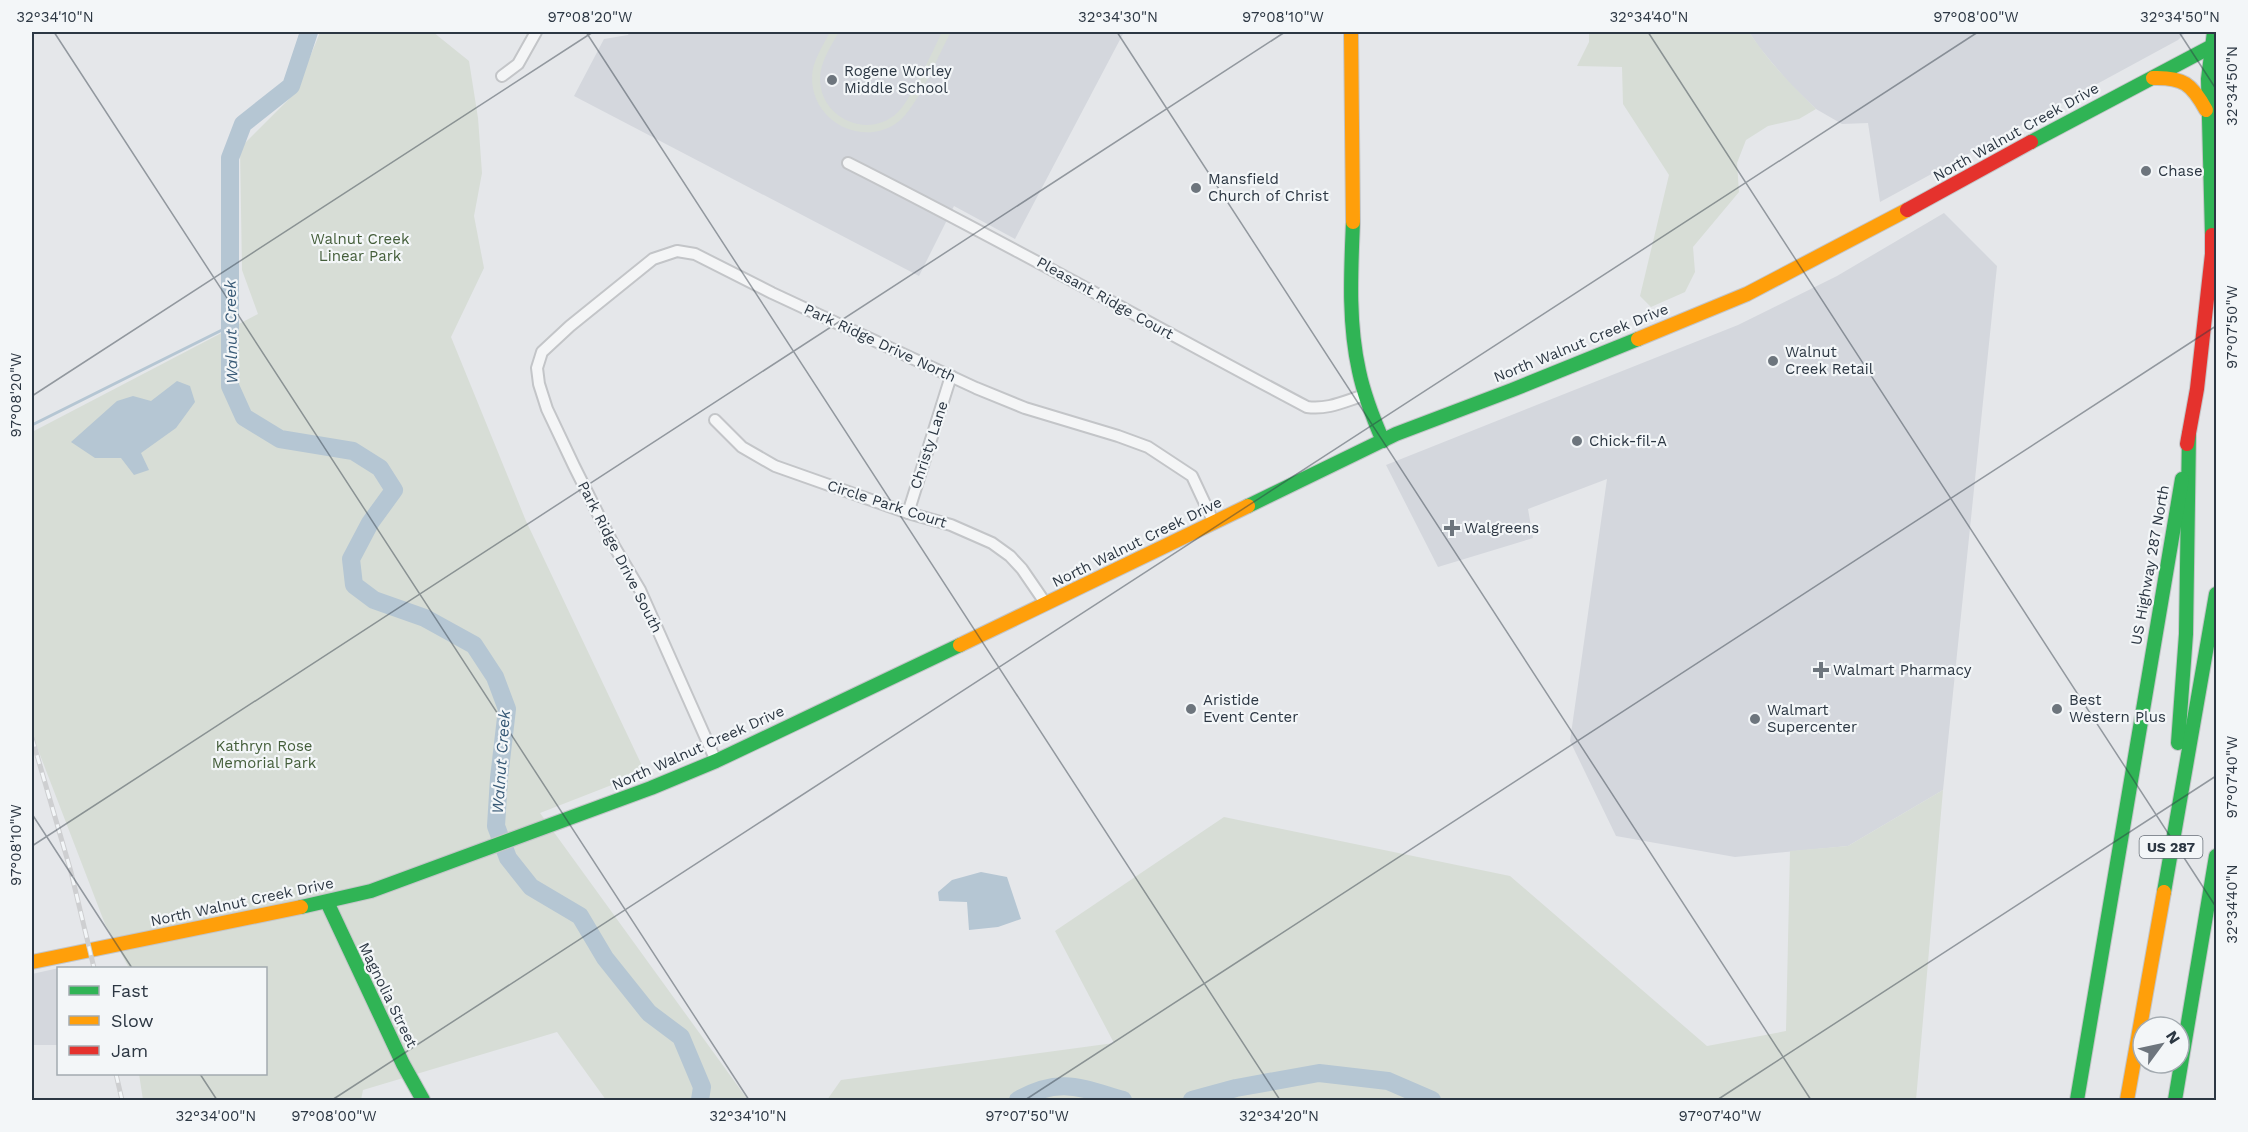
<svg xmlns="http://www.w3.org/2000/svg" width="2248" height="1132" viewBox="0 0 2248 1132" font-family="'Work Sans',sans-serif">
	<rect width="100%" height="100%" fill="#e5e7ea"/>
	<!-- built -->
	<g fill="#d4d7dd">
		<polygon points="630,32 1124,32 1015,239 954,206 919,276 574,96 604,39 628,35"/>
		<polygon points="1749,32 2186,32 2178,40 1880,202 1868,123 1842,124 1816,109 1789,83 1759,47"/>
		<polygon points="1944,213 1997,266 1943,790 1848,846 1735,857 1616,836 1570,741 1607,479 1528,509 1533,538 1438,567 1386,465 1738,325 1837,276"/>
		<polygon points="68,966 69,968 58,968 58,1045 32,1045 32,974"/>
	</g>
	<!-- green -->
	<g fill="#d7ddd6">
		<polygon points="319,32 433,32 469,61 478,118 482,173 474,216 484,268 451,337 526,521 645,772 540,813 748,1100 606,1100 557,1032 363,1090 361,1100 143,1100 139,1074 266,1074 266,968 129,968 105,924 32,734 32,432 258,314 242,270 240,148 295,93 319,35"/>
		<path d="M830,32H839C831,46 820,62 820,79C820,118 868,140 897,113C912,99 932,52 942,32H951C938,55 918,107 898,122C863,148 812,122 812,78C812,61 823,46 830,32Z"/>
		<path d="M1589,32H1749C1768,61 1791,85 1816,109L1799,119L1768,126L1746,140L1737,163L1739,192L1693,247L1695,272L1685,292L1651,307L1640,296L1669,175L1623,104L1622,67L1577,66L1589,42Z"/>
		<polygon points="1943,790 1916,1100 827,1100 841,1080 1114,1043 1055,931 1224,817 1510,876 1707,1046 1786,1031 1790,851 1848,846"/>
	</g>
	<!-- water -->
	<g fill="#b5c6d3">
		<polygon points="177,381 190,386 195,402 176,428 141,453 149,470 134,475 121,458 95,458 71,442 117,401 133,396 151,401"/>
		<polygon points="981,872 1007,877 1021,919 998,927 969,930 967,902 939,901 938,892 952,880"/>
	</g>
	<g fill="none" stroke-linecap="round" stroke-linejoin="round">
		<!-- stream -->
		<polyline stroke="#b5c6d3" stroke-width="3" points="32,425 230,326"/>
		<!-- river -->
		<g stroke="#b5c6d3" stroke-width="18">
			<polyline points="309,32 291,86 243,124 230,158 230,386 244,417 280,439 353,451 380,468 394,490 370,523 351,559 354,585 374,600 425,618 474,645 495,677 507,709 499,778 496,826 508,858 531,887 580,916 605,958 649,1013 681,1037 702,1087 700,1100"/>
			<path d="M1018,1100C1060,1076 1081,1088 1123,1100"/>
			<polyline points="1192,1100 1236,1088 1319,1073 1388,1081 1432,1100"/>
		</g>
		<defs>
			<g id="street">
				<polyline points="502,76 518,64 536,32"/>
				<path d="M848,163C1003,241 1154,326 1307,407C1328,410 1345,401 1365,395"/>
				<polyline points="715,420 742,447 775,466 908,513 951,525 992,543 1010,556 1022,569 1046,604"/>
				<polyline points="908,513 951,376"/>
				<polyline points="716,761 640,590 614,546 574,466 547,409 539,384 537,368 542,352 570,326 653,259 677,251 695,254 772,293 976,388 1025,408 1118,436 1148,447 1192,476 1214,523"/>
			</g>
			<g id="fast">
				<polyline points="2031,142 2216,44"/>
				<path d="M1353,222C1351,271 1348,322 1359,371C1364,395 1373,418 1383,441"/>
				<polyline points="2212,235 2208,79 2214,32"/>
				<polyline points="1248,506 1396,434 1512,390 1638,339"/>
				<polyline points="2178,743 2186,634 2189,434"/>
				<polyline points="2164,892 2216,594"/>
				<polyline points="327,902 403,1064 423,1100"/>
				<polyline points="301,907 371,891 651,788 716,761 960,645"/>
				<polyline points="2077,1100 2182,479"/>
				<polyline points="2175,1100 2216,856"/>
			</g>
			<g id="slow">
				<polyline points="1351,32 1353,222"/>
				<path d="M2153,78C2183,77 2192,84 2206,110"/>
				<polyline points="1638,339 1747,294 1907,210"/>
				<polyline points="960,645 1248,506"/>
				<polyline points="32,962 301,907"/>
				<polyline points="2127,1100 2164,892"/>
			</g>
			<g id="jam">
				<polyline points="1907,210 2031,142"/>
				<polyline points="2187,444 2197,389 2212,254 2212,235"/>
			</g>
		</defs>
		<!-- street casing -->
		<use href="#street" stroke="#c3c5c8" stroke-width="14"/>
		<!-- fast casing -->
		<use href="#fast" stroke="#c3c5c8" stroke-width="16"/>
		<!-- slow casing -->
		<use href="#slow" stroke="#c3c5c8" stroke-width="16"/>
		<!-- jam casing -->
		<use href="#jam" stroke="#c3c5c8" stroke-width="16"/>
		<!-- street -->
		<use href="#street" stroke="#f4f5f6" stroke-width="10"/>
		<!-- fast -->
		<use href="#fast" stroke="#30b455" stroke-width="14"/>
		<!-- slow -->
		<use href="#slow" stroke="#ff9f0a" stroke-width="14"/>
		<!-- jam -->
		<use href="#jam" stroke="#e5322d" stroke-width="14"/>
		<defs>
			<g id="rail">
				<polyline points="32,738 71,872 94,968"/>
				<polyline points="116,1074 122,1100"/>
			</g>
		</defs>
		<!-- rail casing -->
		<use href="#rail" stroke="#cecfd1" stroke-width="5"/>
		<!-- rail -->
		<use href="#rail" stroke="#f3f6f8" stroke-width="3" stroke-dasharray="9" stroke-linecap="butt"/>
	</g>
	<!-- ticks -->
	<path fill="none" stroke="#2c3743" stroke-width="1.5" stroke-opacity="0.45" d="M54,32L749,1100M586,32L1280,1100M1117,32L1811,1100M1648,32L2216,907M2179,32L2216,89M32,396L593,32M32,814L132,968M32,846L1285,32M200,1074L217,1100M332,1100L1978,32M1025,1100L2216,326M1717,1100L2216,776"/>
	<!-- markers -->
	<g fill="#6d757d" stroke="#f3f6f8" stroke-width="2">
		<circle cx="832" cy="80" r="6"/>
		<circle cx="2146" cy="171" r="6"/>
		<circle cx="1196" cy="188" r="6"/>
		<circle cx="1773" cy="361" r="6"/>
		<circle cx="1577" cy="441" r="6"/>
		<path d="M1449 519h6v6h6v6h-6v6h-6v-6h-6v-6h6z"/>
		<path d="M1818 661h6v6h6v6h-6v6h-6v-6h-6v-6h6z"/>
		<circle cx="1191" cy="709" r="6"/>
		<circle cx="2057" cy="709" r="6"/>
		<circle cx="1755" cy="719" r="6"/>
	</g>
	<g text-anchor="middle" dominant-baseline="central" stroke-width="4.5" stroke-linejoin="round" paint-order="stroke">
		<!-- shield labels -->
		<rect fill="#f3f6f8" stroke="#687079" stroke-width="1.5" x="2139.5" y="836" width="63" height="22" rx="4.5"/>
		<g font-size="14" font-weight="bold" fill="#2c3743">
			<text x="2171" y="847">US 287</text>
		</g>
		<!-- poi labels -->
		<g font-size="15" fill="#2c3743" stroke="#f3f6f8" text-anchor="start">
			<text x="844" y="71">Rogene Worley<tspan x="844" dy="17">Middle School</tspan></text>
			<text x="2158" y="171">Chase</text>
			<text x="1208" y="179">Mansfield<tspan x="1208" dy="17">Church of Christ</tspan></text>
			<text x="1785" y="352">Walnut<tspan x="1785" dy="17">Creek Retail</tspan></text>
			<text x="1589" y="441">Chick-fil-A</text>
			<text x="1464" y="528">Walgreens</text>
			<text x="1833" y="670">Walmart Pharmacy</text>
			<text x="1203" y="700">Aristide<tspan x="1203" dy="17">Event Center</tspan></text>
			<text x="2069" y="700">Best<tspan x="2069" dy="17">Western Plus</tspan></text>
			<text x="1767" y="710">Walmart<tspan x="1767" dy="17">Supercenter</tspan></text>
		</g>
		<!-- street labels -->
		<g font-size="15" fill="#2c3743" stroke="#f3f6f8">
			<text transform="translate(2016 132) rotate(-29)">North Walnut Creek Drive</text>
			<text transform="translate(1105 298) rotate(29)">Pleasant Ridge Court</text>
			<text transform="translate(880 343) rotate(25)">Park Ridge Drive North</text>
			<text transform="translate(1581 343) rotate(-22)">North Walnut Creek Drive</text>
			<text transform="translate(929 445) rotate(-72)">Christy Lane</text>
			<text transform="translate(887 504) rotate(18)">Circle Park Court</text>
			<text transform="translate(1137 542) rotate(-26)">North Walnut Creek Drive</text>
			<text transform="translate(620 557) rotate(63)">Park Ridge Drive South</text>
			<text transform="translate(2150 565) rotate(-80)">US Highway 287 North</text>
			<text transform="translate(698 748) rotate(-24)">North Walnut Creek Drive</text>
			<text transform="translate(242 902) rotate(-12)">North Walnut Creek Drive</text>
			<text transform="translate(388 995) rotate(64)">Magnolia Street</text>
		</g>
		<!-- park labels -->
		<g font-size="15" fill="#445e3a" stroke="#f3f6f8">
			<text x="360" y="239">Walnut Creek<tspan x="360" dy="17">Linear Park</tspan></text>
			<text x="264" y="746">Kathryn Rose<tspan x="264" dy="17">Memorial Park</tspan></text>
		</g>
		<!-- water labels -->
		<g font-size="16" font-style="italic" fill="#375976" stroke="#f3f6f8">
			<text transform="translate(231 332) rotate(-91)">Walnut Creek</text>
			<text transform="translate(501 762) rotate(-86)">Walnut Creek</text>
		</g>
	</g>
	<!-- border -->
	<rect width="2248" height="1132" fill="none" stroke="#f3f6f8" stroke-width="66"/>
	<!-- legend -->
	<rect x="57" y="967" width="210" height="108" fill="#f3f6f8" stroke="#a3aab0" stroke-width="1.5"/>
	<rect x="69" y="986" width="30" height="9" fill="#30b455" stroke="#a3aab0" stroke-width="1.5"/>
	<text x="111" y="997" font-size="18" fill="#2c3743">Fast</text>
	<rect x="69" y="1016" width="30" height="9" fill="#ff9f0a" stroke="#a3aab0" stroke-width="1.5"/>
	<text x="111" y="1027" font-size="18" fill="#2c3743">Slow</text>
	<rect x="69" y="1046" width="30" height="9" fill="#e5322d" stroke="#a3aab0" stroke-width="1.5"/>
	<text x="111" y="1057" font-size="18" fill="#2c3743">Jam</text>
	<!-- north arrow -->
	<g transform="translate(2161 1045) rotate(57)"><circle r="28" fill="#f3f6f8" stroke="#a3aab0" stroke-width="1.5"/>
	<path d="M0-4.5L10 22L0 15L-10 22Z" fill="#6d757d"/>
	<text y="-9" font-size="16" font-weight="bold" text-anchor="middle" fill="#2c3743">N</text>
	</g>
	<rect x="33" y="33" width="2182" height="1066" fill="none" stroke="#2c3743" stroke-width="2"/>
	<g font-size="15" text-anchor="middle" fill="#2c3743">
		<text x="55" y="22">32°34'10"N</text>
		<text x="590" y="22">97°08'20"W</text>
		<text x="1118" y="22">32°34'30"N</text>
		<text x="1283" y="22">97°08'10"W</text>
		<text x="1649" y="22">32°34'40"N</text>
		<text x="1976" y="22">97°08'00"W</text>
		<text x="2180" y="22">32°34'50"N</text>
		<text transform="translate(2232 86) rotate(-90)" y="5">32°34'50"N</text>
		<text transform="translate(2232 327) rotate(-90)" y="5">97°07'50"W</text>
		<text transform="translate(16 395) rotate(-90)" y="5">97°08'20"W</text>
		<text transform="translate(2232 777) rotate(-90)" y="5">97°07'40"W</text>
		<text transform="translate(16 845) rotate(-90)" y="5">97°08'10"W</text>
		<text transform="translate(2232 904) rotate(-90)" y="5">32°34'40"N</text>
		<text x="216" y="1121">32°34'00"N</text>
		<text x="334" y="1121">97°08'00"W</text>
		<text x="748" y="1121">32°34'10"N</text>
		<text x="1027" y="1121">97°07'50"W</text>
		<text x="1279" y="1121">32°34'20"N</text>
		<text x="1720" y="1121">97°07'40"W</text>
	</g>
</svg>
